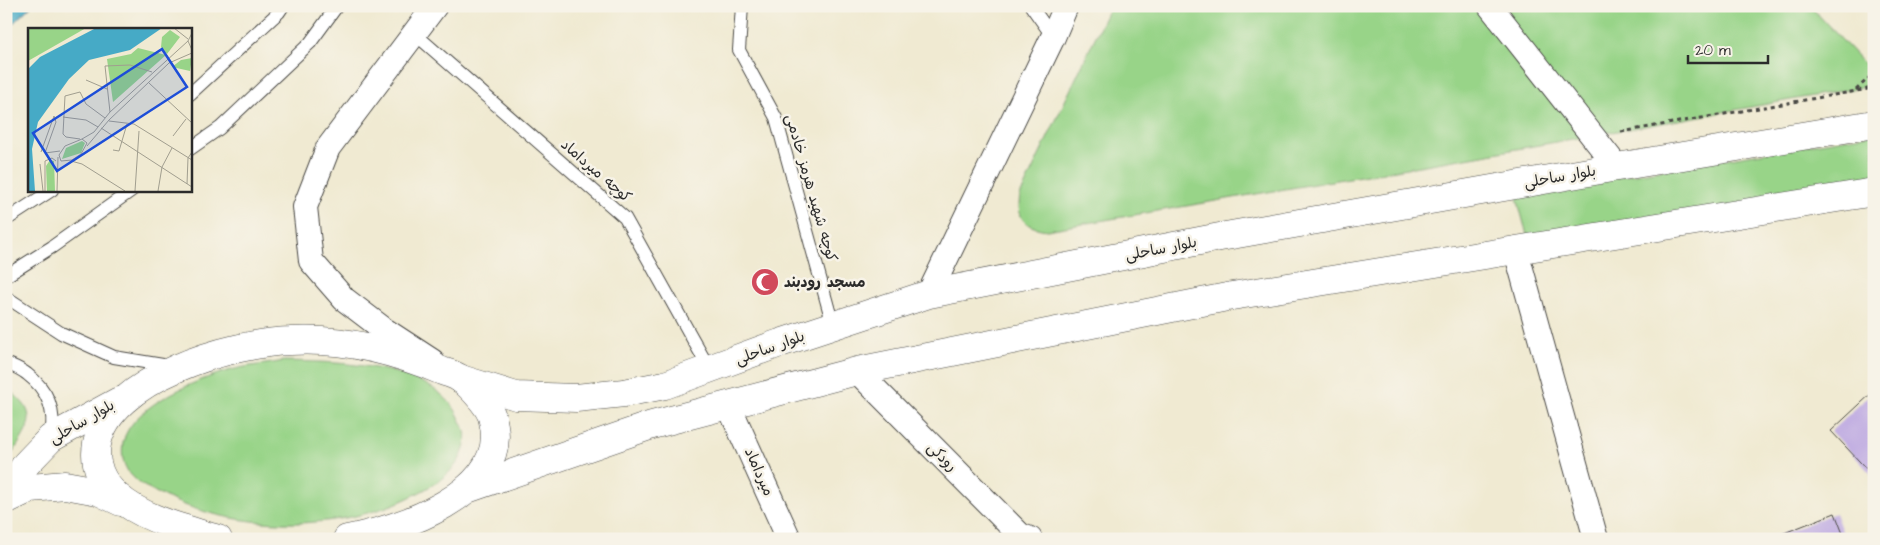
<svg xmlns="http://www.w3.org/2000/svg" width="1880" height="545" viewBox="0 0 1880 545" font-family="'Architects Daughter','Playpen Sans Arabic',sans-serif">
	<rect width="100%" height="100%" fill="#f7f3e8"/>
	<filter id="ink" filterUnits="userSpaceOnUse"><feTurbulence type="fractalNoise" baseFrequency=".02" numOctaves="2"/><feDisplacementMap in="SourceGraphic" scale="10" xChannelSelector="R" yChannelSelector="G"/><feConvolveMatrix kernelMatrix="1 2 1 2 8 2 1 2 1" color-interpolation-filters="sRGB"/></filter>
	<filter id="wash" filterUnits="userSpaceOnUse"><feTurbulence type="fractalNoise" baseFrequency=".0096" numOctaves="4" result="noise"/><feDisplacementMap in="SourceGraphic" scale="20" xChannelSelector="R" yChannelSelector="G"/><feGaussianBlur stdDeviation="1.12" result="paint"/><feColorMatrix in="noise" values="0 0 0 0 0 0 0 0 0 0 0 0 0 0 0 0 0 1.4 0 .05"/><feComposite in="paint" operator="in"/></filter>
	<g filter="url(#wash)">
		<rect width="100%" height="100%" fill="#f0ead2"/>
		<!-- green -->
		<g fill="#98d488" stroke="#62805a">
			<path d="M1110,6H1810L1874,74V85L1489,154L1047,230C1025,227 1016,219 1020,196Z"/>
			<polygon points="1874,134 1874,183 1528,239 1516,194"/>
			<path d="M284,361C336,362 434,363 459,417C465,429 468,435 464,448C458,473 429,488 408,498C338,532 238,531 168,498C156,492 142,487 133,477C123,468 121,456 123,443C130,404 205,376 239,368C254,365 269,364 284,361Z"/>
			<path d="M6,389C47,415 24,433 6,463Z"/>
		</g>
		<!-- water -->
		<polygon fill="#46aac6" stroke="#386a78" points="6,6 31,6 6,30"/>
		<g id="blocks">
			<!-- building -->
			<g fill="#c3b0e2">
				<polygon points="1874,391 1874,477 1831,431"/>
				<polygon points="1835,513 1845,539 1769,539"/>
			</g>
		</g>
	</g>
	<g filter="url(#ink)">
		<use href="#blocks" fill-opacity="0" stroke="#494844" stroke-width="1"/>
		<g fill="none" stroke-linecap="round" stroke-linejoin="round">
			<defs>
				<g id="lane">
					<polyline points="742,6 739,50 776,118 833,325"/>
					<polyline points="1031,6 1053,37"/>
					<polyline points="414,33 625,218 710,370"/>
					<polyline points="190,94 279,12 283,6"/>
					<polyline points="190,149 220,128 310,43 337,6"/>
					<polyline points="6,220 52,190"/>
					<polyline points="6,276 52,247 132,190"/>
					<polyline points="6,297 61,333 114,357 169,366"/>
					<path d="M6,363C13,366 21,369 27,374C48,390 56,411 51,436"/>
				</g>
				<g id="street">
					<polyline points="1490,6 1617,167"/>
					<polyline points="1516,251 1596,539"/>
					<polyline points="929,294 1053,37 1066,6"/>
					<polyline points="432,361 386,331 344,299 311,261 305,207 328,148 435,6"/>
					<polyline points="857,371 1020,535 1030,539"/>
					<polyline points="729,406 789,539"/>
				</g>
				<g id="secondary">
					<polyline points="461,379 516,396 576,398 624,393 665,385 780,343 929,294 1220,237 1617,167 1874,124"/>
					<polyline points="467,489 652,425 857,371 1232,296 1874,192"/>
					<polyline points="6,496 26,464 51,438 119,401"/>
					<polyline points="6,500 31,488 65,485 98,491 121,502"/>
					<path d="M218,539C184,528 144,520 117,496C102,483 93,464 97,444C109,378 232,343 290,341C341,338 395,351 442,371C448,373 456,375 461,379C470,385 487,404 491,414C493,418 493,422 494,426C506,494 398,530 347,539"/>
				</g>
			</defs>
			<!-- lane casing -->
			<use href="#lane" stroke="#494844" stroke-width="14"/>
			<!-- street casing -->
			<use href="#street" stroke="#494844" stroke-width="26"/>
			<!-- secondary casing -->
			<use href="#secondary" stroke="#494844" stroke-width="29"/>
			<!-- path -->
			<g stroke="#494844" stroke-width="3" stroke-dasharray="4 4" stroke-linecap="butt">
				<polyline points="1856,90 1874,73"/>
				<polyline points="1621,132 1874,88"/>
			</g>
			<!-- lane -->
			<use href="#lane" stroke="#fff" stroke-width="12"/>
			<!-- street -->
			<use href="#street" stroke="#fff" stroke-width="24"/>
			<!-- secondary -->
			<use href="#secondary" stroke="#fff" stroke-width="28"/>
		</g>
	</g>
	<!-- icons -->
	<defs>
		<symbol id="mosque-disc" viewBox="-11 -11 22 22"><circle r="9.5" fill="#d1495b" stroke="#f7f3e8"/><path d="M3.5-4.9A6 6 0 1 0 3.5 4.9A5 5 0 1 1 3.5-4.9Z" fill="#fff"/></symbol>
	</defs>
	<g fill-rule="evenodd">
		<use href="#mosque-disc" x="749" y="266" width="32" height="32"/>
	</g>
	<g text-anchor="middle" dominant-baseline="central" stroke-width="5" stroke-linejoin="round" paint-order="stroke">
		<!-- street labels -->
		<g font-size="15" fill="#2b2b2b" stroke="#f7f3e8">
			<text transform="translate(596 171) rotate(41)">کوچه میرداماد</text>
			<text transform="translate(1560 177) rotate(-10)">بلوار ساحلی</text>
			<text transform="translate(811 188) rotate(74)">کوچه شهید هرمز خادمی</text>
			<text transform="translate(1161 249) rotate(-11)">بلوار ساحلی</text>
			<text transform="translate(770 348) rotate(-20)">بلوار ساحلی</text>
			<text transform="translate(82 422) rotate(-30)">بلوار ساحلی</text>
			<text transform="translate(942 457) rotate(45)">رودکی</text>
			<text transform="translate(759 472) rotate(66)">میرداماد</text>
		</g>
		<!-- poi labels -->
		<g font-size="15" font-weight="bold" fill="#2b2b2b" stroke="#f7f3e8" text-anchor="start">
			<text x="784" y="282">مسجد رودبند</text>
		</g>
	</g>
	<!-- overview -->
	<g transform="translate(28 28)">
		<rect width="164" height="164" fill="#f0ead2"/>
		<path d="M0,0H58L0,33ZM142,2L152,9L139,26L133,19L134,9ZM110,20L138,27L85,74L79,31L103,26ZM164,30L162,43L144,39L153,32ZM54,113L57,115L53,125L34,131L38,120ZM22,132L26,133L27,163H19L18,138Z" fill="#98d488"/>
		<path d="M68,0H134L102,22L61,32L41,51L10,94L4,121L7,163H0V41L12,29Z" fill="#46aac6"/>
		<path fill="none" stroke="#a19e8f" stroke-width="1" d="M146,0L160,11M164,5L160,13L164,22M58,52L79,61M121,55L164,95M82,84L77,38L102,37L124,44M35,89L58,92L70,99M81,93L106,96L164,132M73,100L164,159M145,108L158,91M52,111L38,109L35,106L37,68L52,64L58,76L77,90M54,111L66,104L82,84L160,13M54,111L59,115L53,126L44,132L33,133L31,127L37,118ZM59,118L81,92L141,35L164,25M85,122L91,123L99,96M13,124L26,88L28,94L17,125L32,123M43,133L54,136L97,163M12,136L15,163M159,156L160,130L164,124M17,163V133L24,130L28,133M29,163L30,129M107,163L111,103M130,163L134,139L144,120"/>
		<path fill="#1d4ed8" fill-opacity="0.15" stroke="#1d4ed8" stroke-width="2.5" d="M134,21L159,59L29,143L5,105Z"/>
		<rect width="164" height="164" fill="none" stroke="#2b2b2b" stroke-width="2.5"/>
	</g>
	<!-- margin -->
	<rect width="1880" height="545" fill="none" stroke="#f7f3e8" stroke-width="25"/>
	<!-- scale -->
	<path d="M1688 55v8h80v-8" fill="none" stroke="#2b2b2b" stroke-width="2.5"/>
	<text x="1695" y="55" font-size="15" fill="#2b2b2b" stroke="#f7f3e8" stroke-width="4" paint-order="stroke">20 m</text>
</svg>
